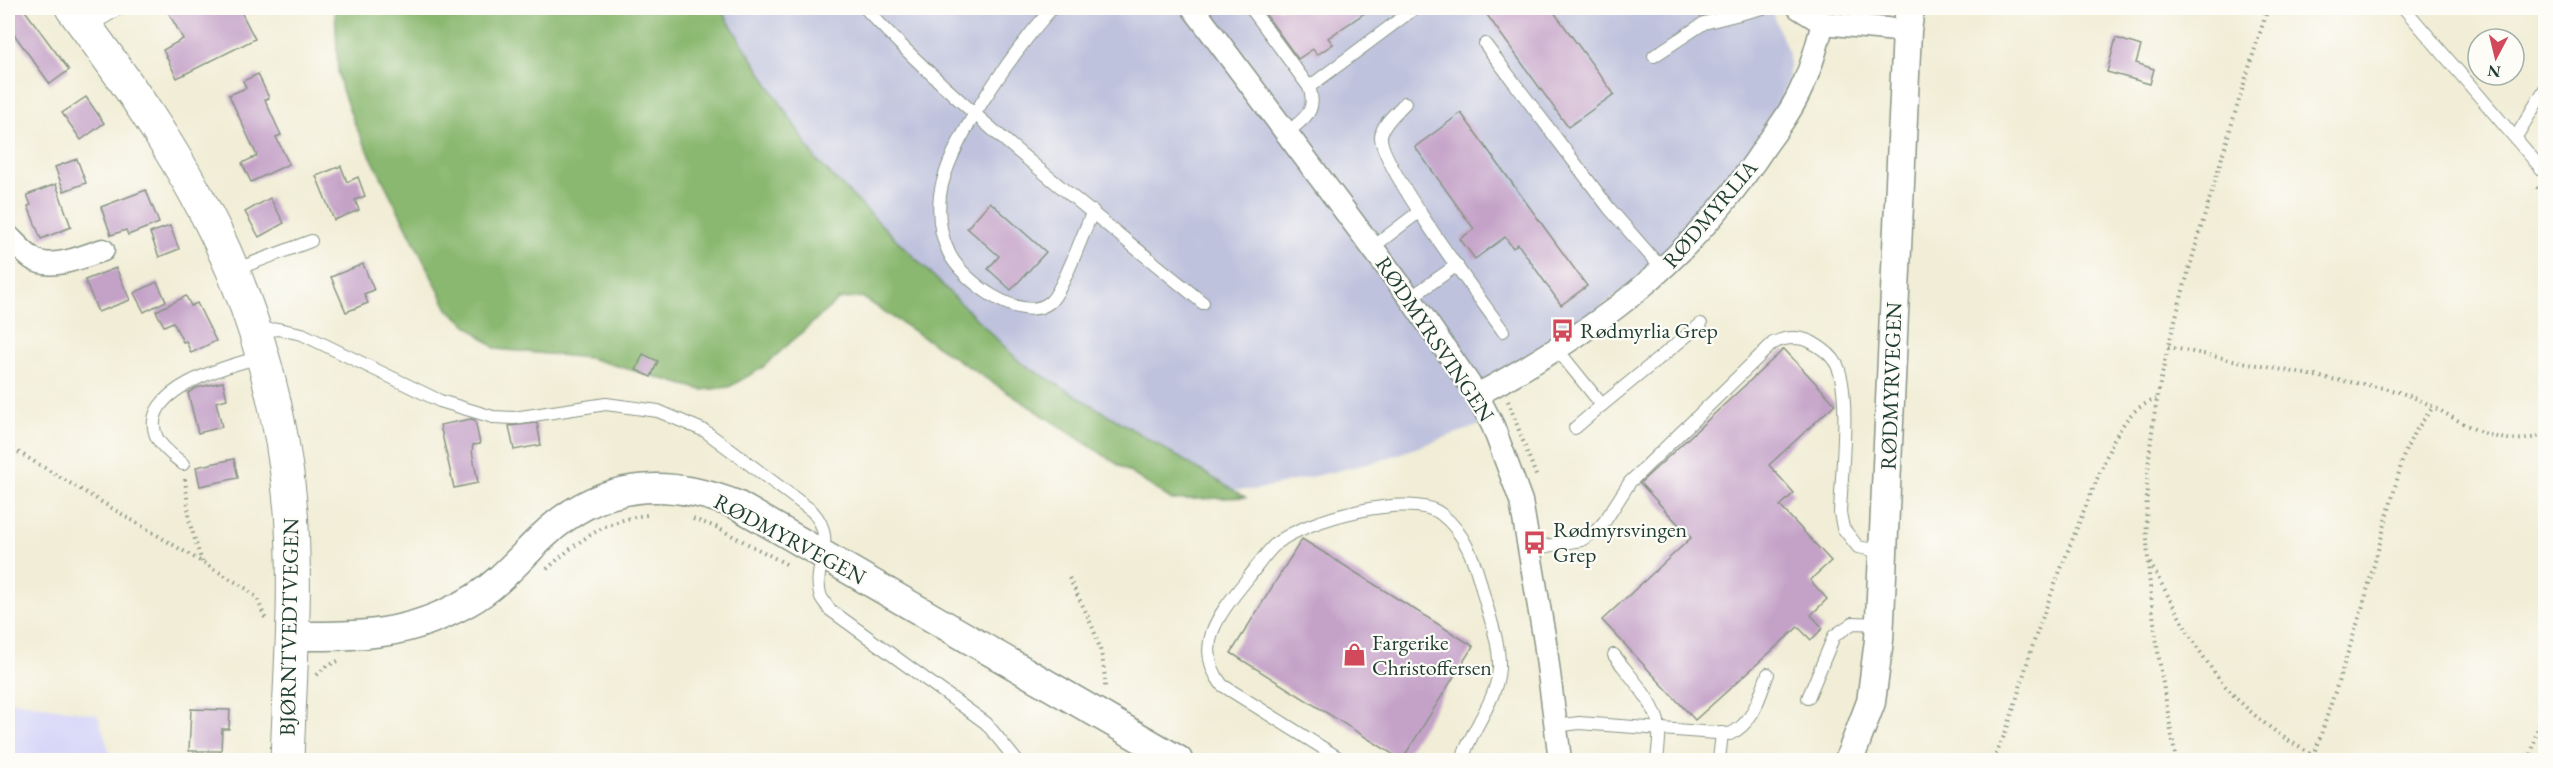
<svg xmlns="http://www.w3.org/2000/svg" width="2553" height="768" viewBox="0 0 2553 768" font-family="'EB Garamond',serif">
	<rect width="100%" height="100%" fill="#fdfcf7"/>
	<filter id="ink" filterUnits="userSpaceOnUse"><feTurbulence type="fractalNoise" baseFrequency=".0167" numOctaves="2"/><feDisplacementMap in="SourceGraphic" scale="12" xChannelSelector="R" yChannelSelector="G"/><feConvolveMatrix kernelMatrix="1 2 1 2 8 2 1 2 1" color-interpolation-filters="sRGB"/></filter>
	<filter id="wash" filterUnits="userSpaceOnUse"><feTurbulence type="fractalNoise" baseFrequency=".008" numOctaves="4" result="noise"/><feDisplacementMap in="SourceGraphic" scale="24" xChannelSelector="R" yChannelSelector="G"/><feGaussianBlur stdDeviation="1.35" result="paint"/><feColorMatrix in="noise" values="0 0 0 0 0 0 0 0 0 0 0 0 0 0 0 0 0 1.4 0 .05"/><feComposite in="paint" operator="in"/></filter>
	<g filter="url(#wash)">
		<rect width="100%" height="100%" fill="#f1edd6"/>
		<!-- built -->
		<polygon fill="#d8d7f8" points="8,700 98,715 112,760 8,760"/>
		<!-- industrial -->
		<polygon fill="#bfc2dd" points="720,8 1770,8 1789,54 1789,78 1778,107 1735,170 1671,250 1631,285 1562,335 1465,392 1480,425 1379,461 1255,490 1233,490 1020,362 817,161"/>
		<!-- forest -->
		<polygon fill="#8ab870" stroke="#547a52" stroke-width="1.5" points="335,8 720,8 817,161 1020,362 1245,497 1172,500 862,297 838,300 762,368 729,387 702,390 589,358 496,349 448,309 355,125 342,90 338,72"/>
		<g id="blocks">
			<!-- building -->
			<g fill="#c4a2c8">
				<polygon points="8,8 23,8 69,70 50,84 8,26"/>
				<polygon points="166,8 239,8 255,39 177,78 163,50 183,39"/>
				<polygon points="1261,8 1372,8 1328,38 1333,44 1317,55 1313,49 1298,59"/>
				<polygon points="1482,8 1551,8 1614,94 1568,127"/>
				<polygon points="2116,38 2141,46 2136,63 2154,69 2150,84 2107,72"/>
				<polygon points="258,74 269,98 265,100 281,135 276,137 289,164 251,182 242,163 257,156 229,95 246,88 243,81"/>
				<polygon points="86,97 104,123 81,140 62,113"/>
				<polygon points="1461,113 1587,286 1561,305 1518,244 1513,248 1505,237 1475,259 1460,239 1474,229 1415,147"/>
				<polygon points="77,159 86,183 64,191 55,167"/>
				<polygon points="341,166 347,182 358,177 365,196 355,200 359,210 334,220 316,176"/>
				<polygon points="56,184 71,227 41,239 28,206 31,205 27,195"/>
				<polygon points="146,190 159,223 128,235 126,230 111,235 101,207"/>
				<polygon points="270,198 284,223 259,237 245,212"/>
				<polygon points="990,202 1046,252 1011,290 988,269 999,256 967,228"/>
				<polygon points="170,226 179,249 159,257 150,233"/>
				<polygon points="363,264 374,290 364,294 368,303 346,312 331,277"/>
				<polygon points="116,268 130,300 98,312 85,280"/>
				<polygon points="157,282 166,301 144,312 134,293"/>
				<polygon points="186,296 191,306 197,303 216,341 191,353 186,341 183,342 173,322 164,326 156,311"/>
				<polygon points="1784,349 1835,404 1769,465 1794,493 1780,506 1831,561 1810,580 1827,599 1811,615 1823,628 1811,640 1798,627 1695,720 1602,620 1691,538 1640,483"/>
				<polygon points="643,354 658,361 651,377 636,370"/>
				<polygon points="223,382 227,399 216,402 222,427 198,433 188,393 196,388"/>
				<polygon points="471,419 475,420 480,444 473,445 472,451 478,483 454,488 440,425"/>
				<polygon points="537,423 541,445 514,450 509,426"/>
				<polygon points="234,459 238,478 200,486 196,467"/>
				<polygon points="1302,539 1473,646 1402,760 1231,653"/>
				<polygon points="191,709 230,710 229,729 222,729 221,751 189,751"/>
			</g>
		</g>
	</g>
	<g filter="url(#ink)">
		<use href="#blocks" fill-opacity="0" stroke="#889585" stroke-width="1.5"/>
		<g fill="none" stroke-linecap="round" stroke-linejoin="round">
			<defs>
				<g id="service">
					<path d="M865,8C967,117 1088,208 1203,303"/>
					<path d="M1052,8C1017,48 947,142 940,195C938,214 940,235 949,253C961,279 1021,326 1050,302C1063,291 1084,230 1093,211"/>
					<polyline points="1251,8 1309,87"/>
					<polyline points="2404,8 2546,174"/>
					<polyline points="88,27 120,8"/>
					<polyline points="1485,44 1609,208 1663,270"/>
					<polyline points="1654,56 1704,23 1763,8"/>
					<path d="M1405,103C1397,112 1382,124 1381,136C1378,163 1482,301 1503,331"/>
					<path d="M1287,133C1304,118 1318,112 1309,87L1415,8"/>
					<polyline points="2516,137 2546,87"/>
					<polyline points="1373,247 1420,211"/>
					<polyline points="234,270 311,241"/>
					<polyline points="1410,298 1457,265"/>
					<path d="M255,332L278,329L302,334L440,401L493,417L514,418L606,404L658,411L705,431L812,511C840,541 810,567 821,597C823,601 827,605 829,609L986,723L1016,760"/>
					<polyline points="1556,348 1602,405 1701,324"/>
					<polyline points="1575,428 1602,405"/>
					<path d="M183,464C174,456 163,449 157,438C135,390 230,365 261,357"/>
					<path d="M1529,549L1581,540L1596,531L1605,521L1630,482L1773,343C1786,337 1800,336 1813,343C1822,348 1832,355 1837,365C1851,394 1841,478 1840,513L1843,528L1858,547L1883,552"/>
					<path d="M1614,655C1628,674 1657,704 1659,727C1660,738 1658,750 1657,760"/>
					<polyline points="1808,698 1834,636 1853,623 1880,624"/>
					<path d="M1556,726L1579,723L1730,734C1754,723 1759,697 1768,674"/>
					<path d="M1342,760L1222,685C1191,644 1222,611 1248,578C1257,567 1266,552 1277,543C1305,520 1410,491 1441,514C1465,532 1476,564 1483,593C1489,616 1500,643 1499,668C1497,701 1471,729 1462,760"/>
					<polyline points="1719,760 1722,733"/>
				</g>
				<g id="minor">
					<polyline points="1193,8 1410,298 1477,395 1493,426 1521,501 1545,642 1560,760"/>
					<polyline points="1823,23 1907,31"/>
					<path d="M8,236C15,243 24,253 33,259C52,271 83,256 103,250"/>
					<path d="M1477,395C1600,329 1689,263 1766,145C1779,127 1793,108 1802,87C1812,67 1817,44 1823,23L1799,8"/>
				</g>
				<g id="tertiary">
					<path d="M292,636C360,636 406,637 468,602C497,586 519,559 543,536C601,481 665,477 737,505L1178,760"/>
					<polyline points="1849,760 1871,702 1879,640 1907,31 1910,8"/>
				</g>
				<path id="secondary" d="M72,8C125,79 177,153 216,233C257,318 283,416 291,511C297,594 290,678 287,760"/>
			</defs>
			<!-- service casing -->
			<use href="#service" stroke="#889585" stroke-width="14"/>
			<!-- minor casing -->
			<use href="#minor" stroke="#889585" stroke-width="25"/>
			<!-- tertiary casing -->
			<use href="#tertiary" stroke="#889585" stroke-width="31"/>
			<!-- secondary casing -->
			<use href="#secondary" stroke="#889585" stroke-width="35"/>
			<!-- path -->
			<g stroke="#889585" stroke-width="4" stroke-dasharray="1.5 4.5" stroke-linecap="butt">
				<polyline points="2382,8 2390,16"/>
				<polyline points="2537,187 2546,199"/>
				<path d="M2168,347C2219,357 2270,368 2321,377C2350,383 2382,385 2410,396C2457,414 2491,454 2546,434"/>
				<polyline points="1508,401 1537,478"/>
				<polyline points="8,446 247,589 257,598 265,618"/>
				<polyline points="185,479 190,524 202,562"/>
				<polyline points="693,519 716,527 786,564"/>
				<path d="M2150,563C2172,602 2193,646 2221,681C2248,714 2284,740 2322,760"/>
				<path d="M547,569C578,541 605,520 647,515"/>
				<path d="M1069,578C1088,617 1106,646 1105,691"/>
				<polyline points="317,675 325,667 338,661"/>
				<polyline points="2314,756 2362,609 2404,454 2414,433 2433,407"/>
				<path d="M1993,760C2014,720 2022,674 2038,630C2061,566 2087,502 2114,439C2127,418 2133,408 2156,399"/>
				<path d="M2176,760C2160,666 2141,569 2148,472C2153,392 2176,315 2198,238C2221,161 2243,84 2268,8"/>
				<polyline points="2530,760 2546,692"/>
			</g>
			<!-- service -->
			<use href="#service" stroke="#fff" stroke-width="12"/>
			<!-- minor -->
			<use href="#minor" stroke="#fff" stroke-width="22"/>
			<!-- tertiary -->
			<use href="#tertiary" stroke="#fff" stroke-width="28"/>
			<!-- secondary -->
			<use href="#secondary" stroke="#fff" stroke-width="33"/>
		</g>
	</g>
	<!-- icons -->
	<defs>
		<symbol id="bus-bare" viewBox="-9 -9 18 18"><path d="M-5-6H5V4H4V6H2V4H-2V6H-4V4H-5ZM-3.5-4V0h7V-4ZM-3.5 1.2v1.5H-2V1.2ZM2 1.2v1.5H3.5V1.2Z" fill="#d1495b" stroke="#fdfcf7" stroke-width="2.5" paint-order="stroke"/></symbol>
		<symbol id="shop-bare" viewBox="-9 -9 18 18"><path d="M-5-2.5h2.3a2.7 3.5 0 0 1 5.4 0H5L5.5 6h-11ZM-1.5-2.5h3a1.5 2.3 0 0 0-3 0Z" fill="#d1495b" stroke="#fdfcf7" stroke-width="2.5" paint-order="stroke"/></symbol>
	</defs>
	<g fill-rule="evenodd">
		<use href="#bus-bare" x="1546" y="314" width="33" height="33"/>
		<use href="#bus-bare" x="1518" y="526" width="33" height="33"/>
		<use href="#shop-bare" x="1338" y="638" width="33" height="33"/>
	</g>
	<g text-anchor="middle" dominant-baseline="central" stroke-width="4.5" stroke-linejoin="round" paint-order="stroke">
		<!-- street labels -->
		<g font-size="22" fill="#1f3d34" stroke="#fdfcf7">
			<text transform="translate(1710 214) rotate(-50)">RØDMYRLIA</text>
			<text transform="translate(1435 339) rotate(56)">RØDMYRSVINGEN</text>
			<text transform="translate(1891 386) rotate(-88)">RØDMYRVEGEN</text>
			<text transform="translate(790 539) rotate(28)">RØDMYRVEGEN</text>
			<text transform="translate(289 627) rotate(-89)">BJØRNTVEDTVEGEN</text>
		</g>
		<!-- poi labels -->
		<g font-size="22" fill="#1f3d34" stroke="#fdfcf7" text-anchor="start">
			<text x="1580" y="330">Rødmyrlia Grep</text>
			<text x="1553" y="529">Rødmyrsvingen<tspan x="1553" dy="25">Grep</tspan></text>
			<text x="1372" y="642">Fargerike<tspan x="1372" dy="25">Christoffersen</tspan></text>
		</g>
	</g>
	<!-- margin -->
	<rect width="2553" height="768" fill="none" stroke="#fdfcf7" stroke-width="30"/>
	<!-- north arrow -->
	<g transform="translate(2496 57) rotate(187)"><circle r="28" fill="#fdfcf7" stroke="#a4b0a9" stroke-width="1.5"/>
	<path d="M0-4.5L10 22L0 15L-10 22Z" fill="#d1495b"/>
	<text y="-9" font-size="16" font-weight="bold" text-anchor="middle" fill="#1f3d34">N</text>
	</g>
</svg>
